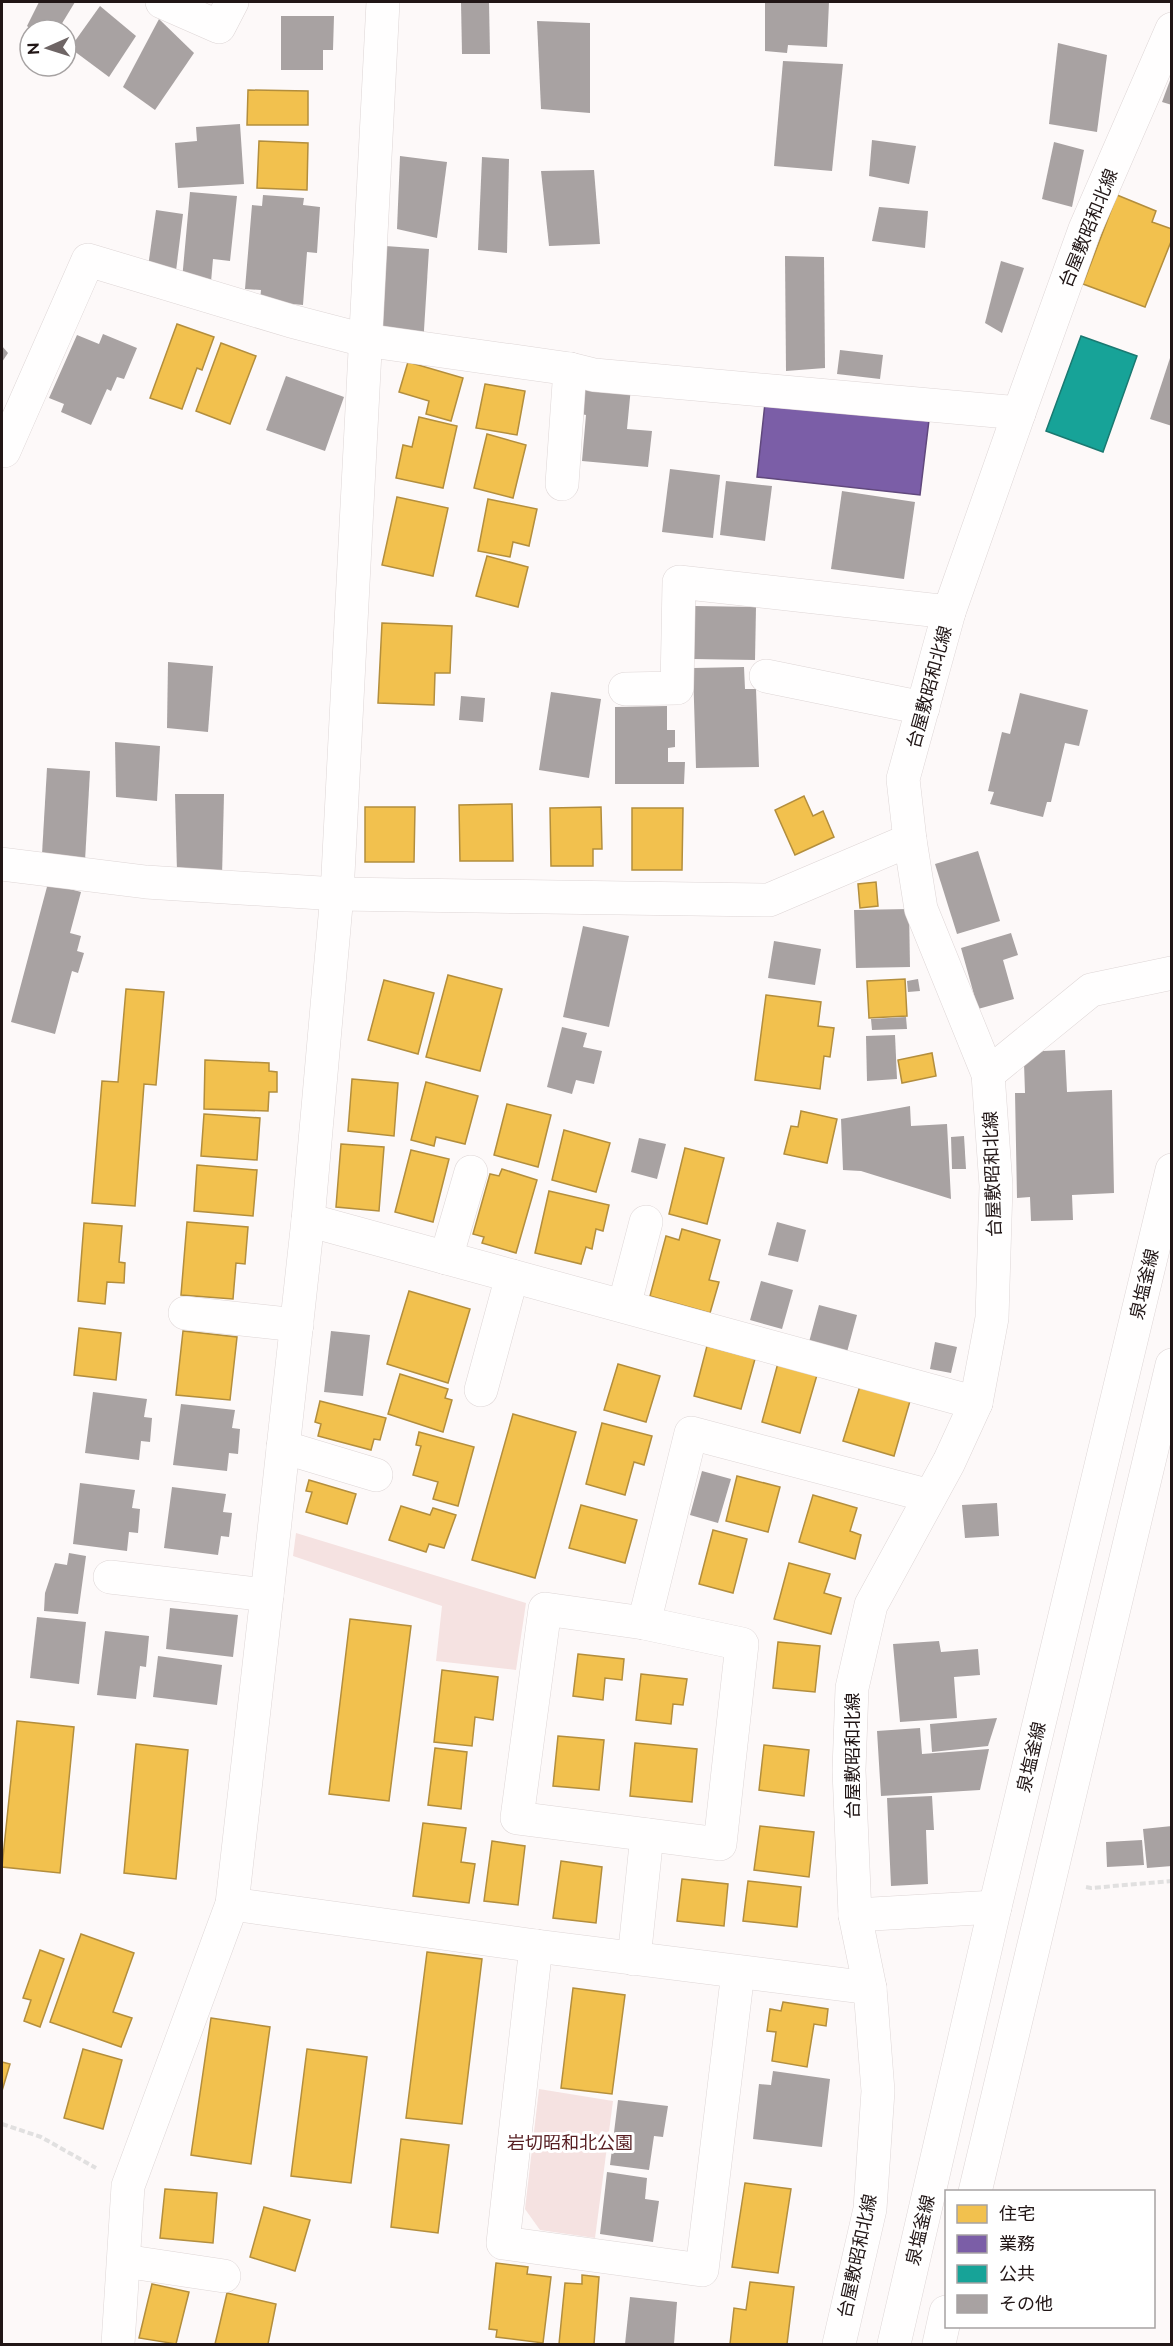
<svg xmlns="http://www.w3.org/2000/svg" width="1173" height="2346" viewBox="0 0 1173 2346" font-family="Raleway,'Noto Sans JP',sans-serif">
	<rect width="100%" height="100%" fill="#fdf9f9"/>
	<!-- green -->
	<g fill="#f5e2e1">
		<polygon points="296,1533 526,1603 516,1670 436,1661 442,1606 293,1556"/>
		<polygon points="539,2089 613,2101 595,2238 540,2230 525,2209"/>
	</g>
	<!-- homes -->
	<g fill="#f2c14e" stroke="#b38e3d" stroke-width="1.5">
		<polygon points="248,90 308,91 308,125 247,125"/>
		<polygon points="259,141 308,143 307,190 257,188"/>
		<polygon points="1117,195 1156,211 1152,222 1172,229 1172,239 1145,307 1083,284"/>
		<polygon points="177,324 214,337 202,370 197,368 182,409 150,398"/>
		<polygon points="221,343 256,356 230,424 196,411"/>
		<polygon points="408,362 463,378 451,421 426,414 429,401 399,392"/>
		<polygon points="485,384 525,391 517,435 476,428"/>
		<polygon points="419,417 457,426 443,488 396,478 403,445 412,447"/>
		<polygon points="487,434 526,445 513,498 474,488"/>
		<polygon points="397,497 448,508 433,576 382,565"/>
		<polygon points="488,499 537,509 529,546 513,542 510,557 478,551"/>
		<polygon points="487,556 528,567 518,607 476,596"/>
		<polygon points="382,623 452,626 450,673 435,673 434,705 378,703"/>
		<polygon points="804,796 813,816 823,811 834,837 795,855 775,810"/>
		<polygon points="512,804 513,861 460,861 459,805"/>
		<polygon points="365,807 415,807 414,862 365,862"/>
		<polygon points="601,807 602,849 593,849 593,866 551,866 550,808"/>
		<polygon points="632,808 683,808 682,870 632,870"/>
		<polygon points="876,882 878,906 860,908 858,884"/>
		<polygon points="448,975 502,989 480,1071 426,1057"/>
		<polygon points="905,979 907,1016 869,1018 867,981"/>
		<polygon points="384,980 434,993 418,1054 368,1040"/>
		<polygon points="126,989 164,992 156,1085 144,1084 135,1206 92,1203 102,1081 118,1082"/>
		<polygon points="766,995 821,1002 818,1026 834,1028 830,1057 824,1056 820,1089 755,1080"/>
		<polygon points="932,1053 936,1076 902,1083 898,1060"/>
		<polygon points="205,1060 269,1063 269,1071 277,1072 277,1092 269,1092 268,1111 204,1109"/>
		<polygon points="352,1079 398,1083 394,1136 348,1131"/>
		<polygon points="426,1082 478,1096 465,1144 436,1137 434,1146 411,1140"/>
		<polygon points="507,1104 551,1115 538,1167 494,1155"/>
		<polygon points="801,1111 837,1119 827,1163 784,1154 791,1126 798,1127"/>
		<polygon points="204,1114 260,1118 257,1160 201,1156"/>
		<polygon points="564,1130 610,1143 596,1192 552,1180"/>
		<polygon points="341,1144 384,1147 379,1211 336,1207"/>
		<polygon points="685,1148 724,1158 707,1224 669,1214"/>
		<polygon points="411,1150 449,1159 433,1222 395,1212"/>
		<polygon points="197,1165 257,1170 253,1216 194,1211"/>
		<polygon points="502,1169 537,1180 516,1253 482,1243 484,1237 473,1234 490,1174 499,1176"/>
		<polygon points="549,1191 609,1205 603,1231 596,1229 592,1249 586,1247 581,1264 535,1253"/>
		<polygon points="187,1222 248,1227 245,1264 236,1263 233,1299 181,1295"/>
		<polygon points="84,1223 122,1226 119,1262 125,1263 124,1283 107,1282 105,1304 78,1301"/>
		<polygon points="682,1229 720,1240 709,1280 719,1282 710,1313 650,1296 666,1236 679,1240"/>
		<polygon points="409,1291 470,1309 448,1383 387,1364"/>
		<polygon points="79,1328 121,1333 116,1380 74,1375"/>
		<polygon points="183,1331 237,1337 230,1400 176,1395"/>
		<polygon points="707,1346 755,1359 741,1409 694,1396"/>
		<polygon points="778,1363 817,1375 800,1433 762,1422"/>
		<polygon points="618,1364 660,1376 646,1422 604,1410"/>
		<polygon points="400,1374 448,1389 445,1398 452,1400 443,1432 388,1414"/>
		<polygon points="860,1386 910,1401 894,1456 843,1441"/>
		<polygon points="320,1401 386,1418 380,1440 374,1439 371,1450 318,1436 321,1424 315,1422"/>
		<polygon points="513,1414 576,1432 535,1578 472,1560"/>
		<polygon points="602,1423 652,1436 644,1465 634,1462 625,1495 586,1484"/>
		<polygon points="419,1432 474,1447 458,1506 433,1499 438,1482 413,1475 421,1446 416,1445"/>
		<polygon points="737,1476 780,1487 768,1532 726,1521"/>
		<polygon points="309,1480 356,1494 347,1524 306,1512 312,1492 306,1491"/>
		<polygon points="813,1495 857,1508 850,1531 861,1535 855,1559 799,1542"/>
		<polygon points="581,1505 637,1520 625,1563 569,1548"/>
		<polygon points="401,1506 430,1515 433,1508 456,1515 444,1548 429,1544 426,1552 389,1540"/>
		<polygon points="713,1530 747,1539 733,1593 699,1584"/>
		<polygon points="789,1563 830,1574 824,1593 841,1598 831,1634 774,1619"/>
		<polygon points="350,1619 411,1626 389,1801 329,1794"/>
		<polygon points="778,1642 820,1646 815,1692 773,1688"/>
		<polygon points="578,1654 624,1659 622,1680 605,1678 603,1700 573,1696"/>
		<polygon points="442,1670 498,1677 493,1720 475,1717 472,1746 434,1742"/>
		<polygon points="641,1674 687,1679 683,1705 673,1704 671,1724 636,1720"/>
		<polygon points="17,1721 74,1727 60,1873 2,1867"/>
		<polygon points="558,1736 604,1740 599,1790 553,1786"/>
		<polygon points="635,1743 697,1749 692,1802 630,1796"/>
		<polygon points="136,1744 188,1750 176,1879 124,1873"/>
		<polygon points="764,1745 809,1750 804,1796 759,1790"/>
		<polygon points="435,1748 467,1752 461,1809 428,1805"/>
		<polygon points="423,1823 466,1828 461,1862 475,1864 469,1903 413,1896"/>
		<polygon points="760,1826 814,1832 809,1877 754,1870"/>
		<polygon points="492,1841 525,1846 518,1905 484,1901"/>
		<polygon points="561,1861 602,1867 596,1923 553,1918"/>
		<polygon points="682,1879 728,1884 724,1926 677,1921"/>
		<polygon points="748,1881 801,1887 797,1927 743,1921"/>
		<polygon points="81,1934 134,1953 113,2012 132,2018 121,2047 50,2022"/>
		<polygon points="40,1950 64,1959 40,2027 24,2021 31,2000 23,1998"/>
		<polygon points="427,1952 482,1959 462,2124 406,2118"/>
		<polygon points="573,1988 625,1995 612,2094 561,2088"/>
		<polygon points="783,2002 828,2009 826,2026 814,2024 807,2067 772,2061 776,2032 767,2031 770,2009 781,2011"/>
		<polygon points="211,2018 270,2027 251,2164 191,2155"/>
		<polygon points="83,2049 122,2060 103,2129 64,2118"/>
		<polygon points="307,2049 367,2057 351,2183 291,2176"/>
		<polygon points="2,2062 10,2064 2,2091"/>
		<polygon points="401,2139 449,2145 438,2233 391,2227"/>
		<polygon points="745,2183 791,2189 778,2273 732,2267"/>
		<polygon points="165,2189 217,2193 213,2243 160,2238"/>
		<polygon points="264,2207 310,2220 295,2271 250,2257"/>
		<polygon points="496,2263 528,2267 527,2274 551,2277 543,2343 496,2337 497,2330 489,2329"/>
		<polygon points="582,2275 599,2277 594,2344 559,2344 565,2283 582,2284"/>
		<polygon points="750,2282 794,2287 787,2344 730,2344 734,2308 746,2310"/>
		<polygon points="152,2284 189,2292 176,2344 139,2338"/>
		<polygon points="227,2293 276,2304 268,2344 215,2344"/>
	</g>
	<!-- offices -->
	<polygon fill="#7b5ea7" stroke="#60487c" stroke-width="1.5" points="765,403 929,420 920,495 757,477"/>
	<!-- public -->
	<polygon fill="#17a398" stroke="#1a7971" stroke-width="1.5" points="1081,336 1137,356 1103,452 1046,431"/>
	<!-- building -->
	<g fill="#a8a2a2">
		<polygon points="39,2 75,2 58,30 32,30 27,26"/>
		<polygon points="461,2 489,2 490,54 462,54"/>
		<polygon points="765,2 829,2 827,47 788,45 787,53 765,51"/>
		<polygon points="100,6 136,36 109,77 70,48"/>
		<polygon points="281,16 334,16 333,50 323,50 323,70 281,70"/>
		<polygon points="159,19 194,53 155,110 123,87"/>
		<polygon points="537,21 590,23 590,113 541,109"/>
		<polygon points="1058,43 1107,55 1097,132 1049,124"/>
		<polygon points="783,61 843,64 832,171 774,166"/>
		<polygon points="1172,75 1172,105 1162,102"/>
		<polygon points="240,124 244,184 178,188 175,143 197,141 196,127"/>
		<polygon points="872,140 916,146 909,184 869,176"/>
		<polygon points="1054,142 1084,150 1072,207 1042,199"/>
		<polygon points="400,156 447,162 437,238 397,229"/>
		<polygon points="482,157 509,159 507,253 478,250"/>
		<polygon points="594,170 600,244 549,246 541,171"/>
		<polygon points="190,192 237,196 230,261 213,259 211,282 182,280"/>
		<polygon points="263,195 304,198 303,205 320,207 317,253 307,252 303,305 260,301 261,290 245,289 252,205 262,206"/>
		<polygon points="879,207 928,211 925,248 872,241"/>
		<polygon points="156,210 183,214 176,271 148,267"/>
		<polygon points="385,246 429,249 423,347 378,340"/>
		<polygon points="785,256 824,257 825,368 786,371"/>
		<polygon points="1001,261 1024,268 1002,333 985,323"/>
		<polygon points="103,334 137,348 124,379 117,377 111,391 107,389 91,425 61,412 64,404 49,398 77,335 99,344"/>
		<polygon points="2,346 8,353 2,362"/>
		<polygon points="840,350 883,355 880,379 837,374"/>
		<polygon points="1171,355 1172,355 1172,426 1150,419"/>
		<polygon points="286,376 344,397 325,451 266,430"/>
		<polygon points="584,383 631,387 627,429 652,431 648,467 582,461 586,415 581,414"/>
		<polygon points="670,469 720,475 713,538 662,532"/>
		<polygon points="726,481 772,486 765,541 720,535"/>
		<polygon points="842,491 915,502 904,579 831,569"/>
		<polygon points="695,606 756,607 755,660 693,659"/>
		<polygon points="168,662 213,666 208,732 167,728"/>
		<polygon points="744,667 745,689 756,689 759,767 696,768 693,668"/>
		<polygon points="551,692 601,699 589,778 539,770"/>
		<polygon points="1020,693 1088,710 1079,746 1065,743 1051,802 1047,802 1043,817 990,804 994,792 988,791 1002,732 1010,734"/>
		<polygon points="461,696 485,698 483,722 459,720"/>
		<polygon points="667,706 667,730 675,730 675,747 668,748 668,762 685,762 684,784 615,784 615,707"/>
		<polygon points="115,742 160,746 157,801 116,797"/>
		<polygon points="47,768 90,771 85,861 42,854"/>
		<polygon points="175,794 224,794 222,877 177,872"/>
		<polygon points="978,851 1000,921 957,934 935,864"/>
		<polygon points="48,883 81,892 70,933 81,936 77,951 84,953 78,973 72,971 55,1034 11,1022"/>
		<polygon points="909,909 910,967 856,968 854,910"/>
		<polygon points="583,926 629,936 609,1027 563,1017"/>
		<polygon points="1011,933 1018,955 1003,960 1014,999 978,1009 961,948"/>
		<polygon points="774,941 821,949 815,985 768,978"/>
		<polygon points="918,979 920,991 908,992 907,981"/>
		<polygon points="906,1017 907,1029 872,1030 871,1019"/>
		<polygon points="562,1027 587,1033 583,1047 602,1051 594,1084 576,1080 572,1094 547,1087"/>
		<polygon points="895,1035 897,1079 867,1081 866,1036"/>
		<polygon points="1065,1050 1067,1092 1112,1090 1114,1193 1072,1195 1073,1220 1031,1221 1030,1197 1017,1198 1015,1093 1025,1093 1024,1063 1043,1051"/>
		<polygon points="910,1106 911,1126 947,1124 951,1199 861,1171 843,1170 841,1119"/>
		<polygon points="964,1136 966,1169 952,1169 951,1137"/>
		<polygon points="639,1138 666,1144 657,1179 631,1172"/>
		<polygon points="777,1222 806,1230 798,1262 768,1255"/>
		<polygon points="761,1281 793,1290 782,1329 750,1320"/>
		<polygon points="819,1305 857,1315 847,1352 809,1342"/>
		<polygon points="331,1331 370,1335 363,1396 324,1392"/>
		<polygon points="935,1342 957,1347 951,1373 930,1369"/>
		<polygon points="93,1392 147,1399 144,1417 152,1418 150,1442 141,1441 139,1460 85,1453"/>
		<polygon points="181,1404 235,1410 232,1428 240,1429 238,1454 229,1453 227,1471 173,1465"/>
		<polygon points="702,1471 731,1479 718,1523 690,1515"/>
		<polygon points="80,1483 135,1490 132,1508 140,1509 138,1533 129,1532 127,1551 73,1544"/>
		<polygon points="172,1487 226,1494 223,1512 232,1513 229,1537 221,1536 218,1555 164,1548"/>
		<polygon points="997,1503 999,1536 965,1538 962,1505"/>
		<polygon points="69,1553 86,1556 78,1614 44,1611 45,1593 55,1563 67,1565"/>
		<polygon points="170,1608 238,1615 233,1657 166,1649"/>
		<polygon points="37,1617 86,1622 79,1684 30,1678"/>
		<polygon points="105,1631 149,1636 146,1667 140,1666 136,1699 97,1695"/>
		<polygon points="939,1641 941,1652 978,1649 980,1675 954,1677 957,1718 900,1722 893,1644"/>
		<polygon points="158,1656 222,1665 217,1705 153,1697"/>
		<polygon points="997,1718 988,1746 932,1752 930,1724"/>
		<polygon points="920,1728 922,1754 989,1749 980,1790 881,1796 877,1731"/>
		<polygon points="932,1796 934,1830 926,1830 928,1884 891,1886 887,1798"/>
		<polygon points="1172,1826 1172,1866 1147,1868 1143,1829"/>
		<polygon points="1142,1840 1144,1865 1107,1867 1106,1842"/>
		<polygon points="773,2071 830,2079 822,2147 753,2139 759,2084 771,2085"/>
		<polygon points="618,2100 668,2106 663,2137 654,2136 649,2170 610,2165"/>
		<polygon points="607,2172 647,2178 645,2199 659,2201 653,2242 600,2234"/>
		<polygon points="630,2297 677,2302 674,2344 625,2344"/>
	</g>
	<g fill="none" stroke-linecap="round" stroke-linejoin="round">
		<defs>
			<g id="minor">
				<polyline points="162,2 219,27 232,2"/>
				<polyline points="4,451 88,260 291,321 364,340 570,369 594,375 1019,413"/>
				<polyline points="562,484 570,369"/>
				<polyline points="766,676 923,708"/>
				<polyline points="625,689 677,688 679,582 949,612"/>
				<polyline points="2,864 146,882 337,894 769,900 910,840"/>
				<polyline points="988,1074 1091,990 1172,973"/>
				<polyline points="308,1220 976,1403"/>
				<polyline points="446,1258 471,1172"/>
				<polyline points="624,1306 646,1222"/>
				<polyline points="185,1313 297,1325"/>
				<polyline points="481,1390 512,1276"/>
				<polyline points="283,1447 376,1475"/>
				<polyline points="110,1577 267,1595"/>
				<polygon points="545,1609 644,1623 742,1644 720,1844 517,1818"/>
				<polyline points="644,1623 691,1433 930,1496"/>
				<polyline points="232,1904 536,1946 870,1988"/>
				<polyline points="855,1915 995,1907"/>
				<polyline points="536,1946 503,2243 702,2270 738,1972"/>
				<polyline points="634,1959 647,1835"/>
				<polyline points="124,2261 224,2276"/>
				<polyline points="118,2344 128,2186 232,1904 267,1595 308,1220 337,894 383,2"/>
				<polyline points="839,2344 870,2209 878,2091 870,1988 855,1915 849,1770 852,1688 871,1605 949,1462 976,1403 992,1318 996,1186 988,1074 921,909 910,840 903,779 949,612 1019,413 1085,229 1172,29"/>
			</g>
			<g id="major">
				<polyline points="975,2192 1172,1365"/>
				<polyline points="894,2344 995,1907 1172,1170"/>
				<polyline points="939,2344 946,2312"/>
			</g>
		</defs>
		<!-- minor casing -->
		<use href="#minor" stroke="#ded6d6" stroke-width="34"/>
		<!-- major casing -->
		<use href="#major" stroke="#ded6d6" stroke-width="34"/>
		<!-- path -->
		<g stroke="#e1e0e0" stroke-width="4" stroke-dasharray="6 3" stroke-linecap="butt">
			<polyline points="1086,1887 1091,1888 1172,1881"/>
			<polyline points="2,2124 41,2137 96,2168"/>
		</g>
		<!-- minor -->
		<use href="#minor" stroke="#fffefe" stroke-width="33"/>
		<!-- major -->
		<use href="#major" stroke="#fffefe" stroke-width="33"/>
	</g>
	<g text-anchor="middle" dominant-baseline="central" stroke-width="6" stroke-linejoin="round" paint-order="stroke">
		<!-- street labels -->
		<g font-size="18" fill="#211616" stroke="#fff">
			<text transform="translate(1088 228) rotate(-68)">台屋敷昭和北線</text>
			<text transform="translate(929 687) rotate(-75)">台屋敷昭和北線</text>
			<text transform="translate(992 1174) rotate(-92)">台屋敷昭和北線</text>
			<text transform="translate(1144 1284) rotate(-77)">泉塩釜線</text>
			<text transform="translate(852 1756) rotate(-90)">台屋敷昭和北線</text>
			<text transform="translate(1031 1757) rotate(-77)">泉塩釜線</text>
			<text transform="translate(920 2230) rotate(-77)">泉塩釜線</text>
			<text transform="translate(857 2256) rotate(-78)">台屋敷昭和北線</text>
		</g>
		<!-- park labels -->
		<g font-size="18" fill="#571e22" stroke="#fff">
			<text x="570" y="2142">岩切昭和北公園</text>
		</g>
	</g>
	<!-- border -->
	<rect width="1173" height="2346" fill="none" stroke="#211616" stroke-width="6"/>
	<!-- legend -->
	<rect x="945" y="2190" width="210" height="138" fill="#ffffff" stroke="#a6a2a2" stroke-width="1.5"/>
	<rect x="957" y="2205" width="30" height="18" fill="#f2c14e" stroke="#a6a2a2" stroke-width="1.5"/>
	<text x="999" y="2220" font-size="18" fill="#211616">住宅</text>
	<rect x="957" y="2235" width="30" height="18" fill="#7b5ea7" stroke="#a6a2a2" stroke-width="1.5"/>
	<text x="999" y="2250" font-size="18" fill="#211616">業務</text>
	<rect x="957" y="2265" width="30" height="18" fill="#17a398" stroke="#a6a2a2" stroke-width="1.5"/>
	<text x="999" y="2280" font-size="18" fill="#211616">公共</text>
	<rect x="957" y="2295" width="30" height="18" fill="#a8a2a2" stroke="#a6a2a2" stroke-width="1.5"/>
	<text x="999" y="2310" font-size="18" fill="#211616">その他</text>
	<!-- north arrow -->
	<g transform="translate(48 48) rotate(267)"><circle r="28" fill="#ffffff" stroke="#a6a2a2" stroke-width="1.5"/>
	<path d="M0-4.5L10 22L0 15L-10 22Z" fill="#6e6565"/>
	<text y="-9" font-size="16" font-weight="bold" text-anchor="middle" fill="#211616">N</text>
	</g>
</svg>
